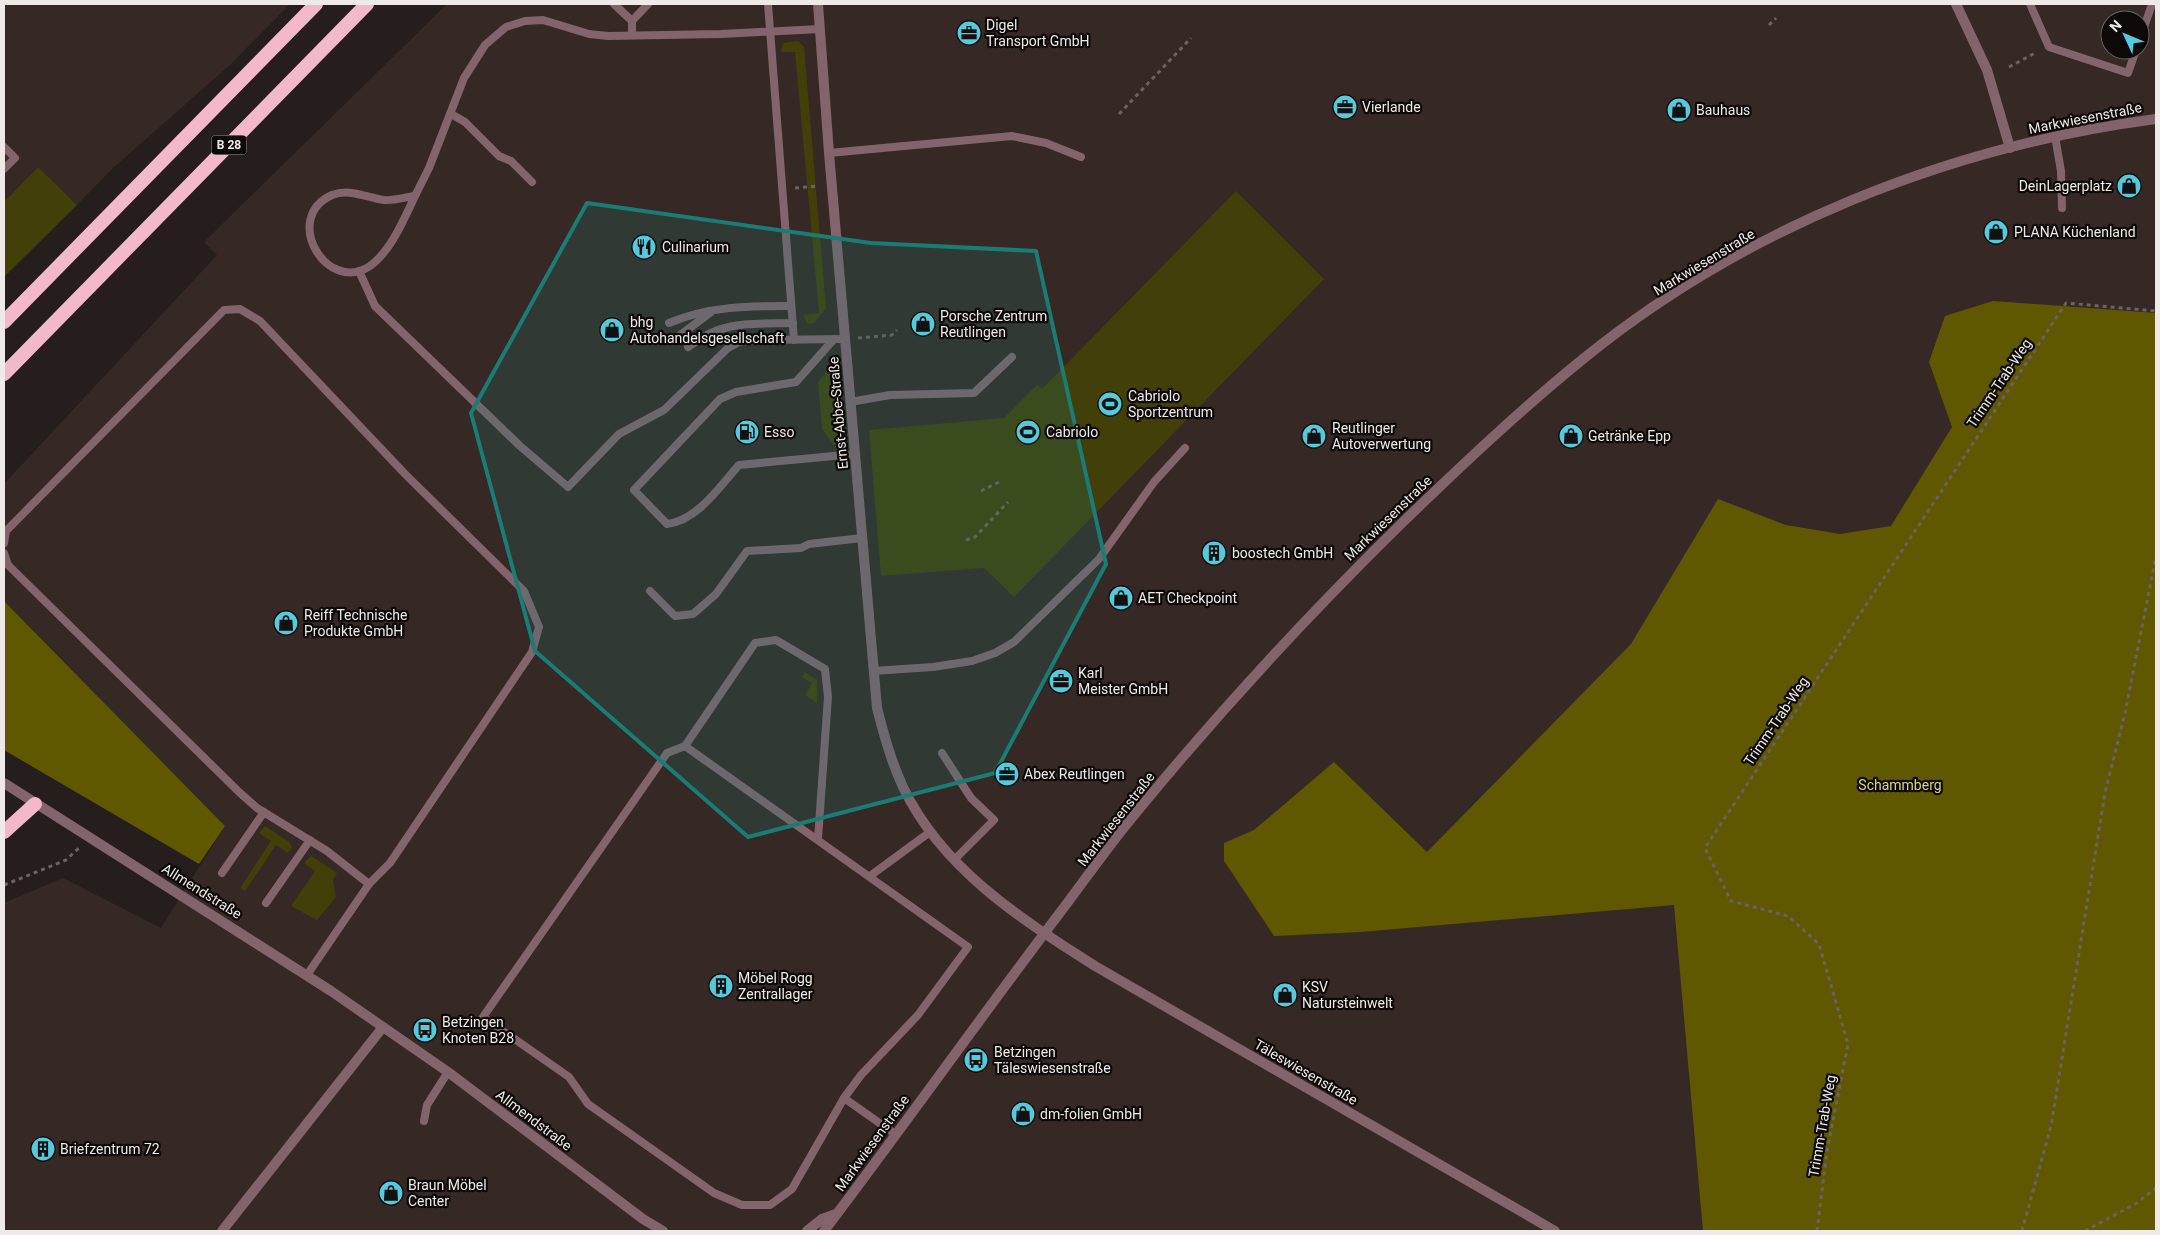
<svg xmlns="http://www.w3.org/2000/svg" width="2160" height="1235" viewBox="0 0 2160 1235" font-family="Roboto,sans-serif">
	<rect width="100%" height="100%" fill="#261e1d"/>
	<!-- built -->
	<g fill="#362825" fill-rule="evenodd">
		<polygon points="4,4 290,4 231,64 112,169 77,205 38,167 4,202"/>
		<path d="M447,4H2156V1231H4V903L63,878L161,928L225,826L4,601V484L217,255L204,242ZM2110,20H2140V50H2110Z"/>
	</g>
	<!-- green -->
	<g fill="#433f09">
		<polygon points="798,41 804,47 826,308 814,323 807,324 803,315 819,313 795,52 781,52 783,43"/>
		<polygon points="38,167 77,205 4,277 4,202"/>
		<polygon points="1236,191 1324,279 1014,597 984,568 881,576 869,430 1004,418 1037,385 1042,389"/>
		<polygon points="829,368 833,371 837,443 834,445 822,429 818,382"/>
		<polygon points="805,672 817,680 817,703 805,695 812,683 802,677"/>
		<polygon points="265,826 289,842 292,847 288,853 276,845 245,891 240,888 271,841 259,833"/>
		<polygon points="311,856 337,873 333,880 336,897 317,920 291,906 315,871 304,863"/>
	</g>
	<!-- forest -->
	<g fill="#5f5800">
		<polygon points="1993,301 2156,313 2156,1231 1703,1231 1674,905 1360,932 1274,936 1224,861 1224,843 1254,830 1334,762 1427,852 1631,644 1718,499 1786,525 1840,534 1891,526 1952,427 1929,362 1945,316"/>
		<polygon points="4,601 225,826 199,864 4,750"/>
	</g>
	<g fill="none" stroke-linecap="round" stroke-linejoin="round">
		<!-- path -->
		<g stroke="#6a6361" stroke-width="3" stroke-dasharray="4 4" stroke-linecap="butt">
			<polyline points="1769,25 1776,18"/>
			<polyline points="2009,67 2037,52"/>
			<polyline points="1119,114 1191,38"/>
			<polyline points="795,188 819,186"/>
			<polyline points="858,338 892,335 897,330"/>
			<polyline points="981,491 999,482"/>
			<polyline points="966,540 975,537 1008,502"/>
			<polyline points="4,885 66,860 80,847"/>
			<polyline points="1817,1231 1827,1151 1848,1044 1819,944 1788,916 1731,901 1705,848 2066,303 2156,311"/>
			<polyline points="2022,1231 2051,1126 2105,793 2125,713 2156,556"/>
			<polyline points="2085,1231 2137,1203 2156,1188"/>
		</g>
		<!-- service -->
		<g stroke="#83636c" stroke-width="8">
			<polyline points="614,4 632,21"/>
			<polyline points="768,4 794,340"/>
			<polyline points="2030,4 2049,47 2128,73 2136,50"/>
			<polyline points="632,34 632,21 648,4"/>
			<polyline points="2140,39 2152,4"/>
			<polyline points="451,114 465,122 499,156 511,161 532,182"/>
			<polyline points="2055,136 2061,171 2062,208"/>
			<polyline points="4,147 15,158 4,169"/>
			<polyline points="829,153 1012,136 1046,143 1081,157"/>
			<path d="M415,196C404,219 391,251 370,266C327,295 281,218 332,195C350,188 367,198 384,200C394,201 405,197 415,196L429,168L464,78L485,45L506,27L525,21L543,20L589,34L608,36L721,34L820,29"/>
			<polyline points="359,271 375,306 520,446 568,487 619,434 664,410 728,348 739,342 753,340 845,339"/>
			<path d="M669,323C708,306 750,306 791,306"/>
			<polyline points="679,336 711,312"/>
			<path d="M834,339L796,382L736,392L720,399L634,490L667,524C698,520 719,487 739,465L855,454"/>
			<path d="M688,347C722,320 751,324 793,323"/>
			<polyline points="850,402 890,395 974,393 1012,357"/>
			<polyline points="4,543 6,531 224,310 240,309 260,321 406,475 524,591 539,627 532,652 390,863 369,884 307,975"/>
			<polyline points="4,553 8,565 239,792 257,808 327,851 369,884"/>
			<polyline points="650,591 675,616 693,614 716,594 747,551 801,548 809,544 862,538"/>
			<polyline points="873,671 933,667 972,661 995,653 1014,642 1099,559 1154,482 1185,448"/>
			<polyline points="685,746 968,947 918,1015 861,1075 844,1098 895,1134"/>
			<polyline points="942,753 971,798 994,820 954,860"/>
			<polyline points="818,839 828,697 825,669 776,640 755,643 685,746 667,753 483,1017 569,1077 588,1104 714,1193 742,1205 770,1205 792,1189 844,1098"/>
			<polyline points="222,873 264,812"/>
			<polyline points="870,876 930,832"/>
			<polyline points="266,903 310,840"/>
			<polyline points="424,1121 427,1105 448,1072"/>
		</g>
		<!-- minor -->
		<g stroke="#83636c" stroke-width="10">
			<path d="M818,4L829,153L877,708C884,735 891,761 903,787C942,869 1021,919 1095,966L1555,1231"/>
			<polyline points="1956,4 1987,70 2010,148"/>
			<polyline points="222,1231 383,1027"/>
		</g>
		<!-- tertiary -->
		<g stroke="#83636c" stroke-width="10">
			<polyline points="4,783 331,991 448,1072 643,1219 663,1231"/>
			<polyline points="807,1231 822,1219 836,1214"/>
			<path d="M824,1231C905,1124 983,1014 1065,906C1086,878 1107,848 1130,820C1215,716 1307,616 1403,522C1461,466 1520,410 1583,359C1745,227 1950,146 2156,119"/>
		</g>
		<!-- trunk -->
		<g stroke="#f3b9c9" stroke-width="14">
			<polyline points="4,322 316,4"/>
			<polyline points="4,374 367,4"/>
			<polyline points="4,832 35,804"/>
		</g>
	</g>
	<!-- marked area -->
	<path fill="#1a7c74" fill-opacity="0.2" stroke="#1a7c74" stroke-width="4" stroke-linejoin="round" d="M587,203L871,243L1036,251L1106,564L995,773L748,837L535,651L471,413Z"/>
	<!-- icons -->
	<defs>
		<symbol id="office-disc" viewBox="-11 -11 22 22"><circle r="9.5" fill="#54cadc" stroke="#0c0908"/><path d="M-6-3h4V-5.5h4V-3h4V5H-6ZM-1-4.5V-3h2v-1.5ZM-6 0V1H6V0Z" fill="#111"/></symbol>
		<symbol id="shop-disc" viewBox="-11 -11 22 22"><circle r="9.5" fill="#54cadc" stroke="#0c0908"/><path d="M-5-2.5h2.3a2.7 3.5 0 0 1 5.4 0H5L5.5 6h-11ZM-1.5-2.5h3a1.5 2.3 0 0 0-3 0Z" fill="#111"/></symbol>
		<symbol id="restaurant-disc" viewBox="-11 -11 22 22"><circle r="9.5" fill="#54cadc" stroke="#0c0908"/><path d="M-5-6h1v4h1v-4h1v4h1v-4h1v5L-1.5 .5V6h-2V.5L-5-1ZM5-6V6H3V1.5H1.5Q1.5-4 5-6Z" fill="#111"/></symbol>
		<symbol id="stadium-disc" viewBox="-11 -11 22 22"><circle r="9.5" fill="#54cadc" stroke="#0c0908"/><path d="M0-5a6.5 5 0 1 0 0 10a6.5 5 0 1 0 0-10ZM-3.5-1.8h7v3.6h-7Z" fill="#111"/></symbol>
		<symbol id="fuel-disc" viewBox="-11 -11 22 22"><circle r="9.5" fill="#54cadc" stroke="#0c0908"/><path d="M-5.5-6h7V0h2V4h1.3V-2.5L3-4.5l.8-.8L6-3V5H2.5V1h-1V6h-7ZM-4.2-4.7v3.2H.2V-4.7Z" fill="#111"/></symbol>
		<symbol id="building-disc" viewBox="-11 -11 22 22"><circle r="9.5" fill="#54cadc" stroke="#0c0908"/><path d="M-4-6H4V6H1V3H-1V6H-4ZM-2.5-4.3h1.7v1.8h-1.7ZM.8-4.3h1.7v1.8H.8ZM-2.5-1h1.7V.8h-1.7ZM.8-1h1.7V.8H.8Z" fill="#111"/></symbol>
		<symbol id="bus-disc" viewBox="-11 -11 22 22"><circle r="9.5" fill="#54cadc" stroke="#0c0908"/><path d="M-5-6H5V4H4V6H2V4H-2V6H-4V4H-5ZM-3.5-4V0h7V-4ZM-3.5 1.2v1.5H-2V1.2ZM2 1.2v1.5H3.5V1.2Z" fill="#111"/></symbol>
	</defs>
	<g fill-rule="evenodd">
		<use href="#office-disc" x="955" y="19" width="28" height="28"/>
		<use href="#office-disc" x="1331" y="93" width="28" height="28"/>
		<use href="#shop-disc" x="1665" y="96" width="28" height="28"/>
		<use href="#shop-disc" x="2115" y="172" width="28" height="28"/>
		<use href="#shop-disc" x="1982" y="218" width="28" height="28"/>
		<use href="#restaurant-disc" x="630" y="233" width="28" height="28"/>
		<use href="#shop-disc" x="909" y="310" width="28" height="28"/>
		<use href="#shop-disc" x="598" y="316" width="28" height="28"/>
		<use href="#stadium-disc" x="1096" y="390" width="28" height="28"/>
		<use href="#fuel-disc" x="733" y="418" width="28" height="28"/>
		<use href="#stadium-disc" x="1014" y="418" width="28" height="28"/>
		<use href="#shop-disc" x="1300" y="422" width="28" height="28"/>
		<use href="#shop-disc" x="1557" y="422" width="28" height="28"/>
		<use href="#building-disc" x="1200" y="539" width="28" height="28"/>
		<use href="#shop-disc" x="1107" y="584" width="28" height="28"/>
		<use href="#shop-disc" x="272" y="609" width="28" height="28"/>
		<use href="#office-disc" x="1047" y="667" width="28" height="28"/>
		<use href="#office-disc" x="993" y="760" width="28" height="28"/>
		<use href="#building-disc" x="707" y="972" width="28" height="28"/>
		<use href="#shop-disc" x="1271" y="981" width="28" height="28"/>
		<use href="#bus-disc" x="411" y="1016" width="28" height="28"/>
		<use href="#bus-disc" x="962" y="1046" width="28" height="28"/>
		<use href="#shop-disc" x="1009" y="1100" width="28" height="28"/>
		<use href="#building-disc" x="29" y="1135" width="28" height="28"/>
		<use href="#shop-disc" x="377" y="1179" width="28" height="28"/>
	</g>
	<g text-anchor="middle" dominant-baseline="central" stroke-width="4.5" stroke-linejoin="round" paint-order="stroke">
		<!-- shield labels -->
		<rect fill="#0c0908" stroke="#aba6a5" stroke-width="1" x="211.5" y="135.5" width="35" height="19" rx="4"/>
		<g font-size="12" font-weight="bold" fill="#efeae8">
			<text x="229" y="145">B 28</text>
		</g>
		<!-- poi labels -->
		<g font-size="14" fill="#efeae8" stroke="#0c0908" text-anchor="start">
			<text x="986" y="25">Digel<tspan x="986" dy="16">Transport GmbH</tspan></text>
			<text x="1362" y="107">Vierlande</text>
			<text x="1696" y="110">Bauhaus</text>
			<text x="2112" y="186" text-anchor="end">DeinLagerplatz</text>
			<text x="2014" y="232">PLANA Küchenland</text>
			<text x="662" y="247">Culinarium</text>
			<text x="940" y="316">Porsche Zentrum<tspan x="940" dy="16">Reutlingen</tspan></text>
			<text x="630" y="322">bhg<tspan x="630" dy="16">Autohandelsgesellschaft</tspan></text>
			<text x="1128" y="396">Cabriolo<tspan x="1128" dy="16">Sportzentrum</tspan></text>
			<text x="1332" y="428">Reutlinger<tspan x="1332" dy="16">Autoverwertung</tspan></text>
			<text x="764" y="432">Esso</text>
			<text x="1046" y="432">Cabriolo</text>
			<text x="1588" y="436">Getränke Epp</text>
			<text x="1232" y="553">boostech GmbH</text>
			<text x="1138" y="598">AET Checkpoint</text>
			<text x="304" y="615">Reiff Technische<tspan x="304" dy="16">Produkte GmbH</tspan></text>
			<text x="1078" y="673">Karl<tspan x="1078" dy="16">Meister GmbH</tspan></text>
			<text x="1024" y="774">Abex Reutlingen</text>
			<text x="738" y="978">Möbel Rogg<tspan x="738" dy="16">Zentrallager</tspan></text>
			<text x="1302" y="987">KSV<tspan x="1302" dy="16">Natursteinwelt</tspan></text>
			<text x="442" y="1022">Betzingen<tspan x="442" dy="16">Knoten B28</tspan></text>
			<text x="994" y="1052">Betzingen<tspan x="994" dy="16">Täleswiesenstraße</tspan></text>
			<text x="1040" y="1114">dm-folien GmbH</text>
			<text x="60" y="1149">Briefzentrum 72</text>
			<text x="408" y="1185">Braun Möbel<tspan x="408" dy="16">Center</tspan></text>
		</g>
		<!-- street labels -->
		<g font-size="14" fill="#efeae8" stroke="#0c0908">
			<text transform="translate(2085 118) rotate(-11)">Markwiesenstraße</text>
			<text transform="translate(1704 262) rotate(-31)">Markwiesenstraße</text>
			<text transform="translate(1999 383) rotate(-56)">Trimm-Trab-Weg</text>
			<text transform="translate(838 413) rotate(-95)">Ernst-Abbe-Straße</text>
			<text transform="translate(1388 518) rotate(-44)">Markwiesenstraße</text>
			<text transform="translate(1776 721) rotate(-56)">Trimm-Trab-Weg</text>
			<text transform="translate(1116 819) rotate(-52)">Markwiesenstraße</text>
			<text transform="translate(202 891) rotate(32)">Allmendstraße</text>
			<text transform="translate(1306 1072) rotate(30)">Täleswiesenstraße</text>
			<text transform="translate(534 1120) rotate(37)">Allmendstraße</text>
			<text transform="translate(1822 1126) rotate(-80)">Trimm-Trab-Weg</text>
			<text transform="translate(872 1143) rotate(-54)">Markwiesenstraße</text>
		</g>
		<!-- park labels -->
		<g font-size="14" fill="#ddd56d" stroke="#0c0908">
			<text x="1900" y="785">Schammberg</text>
		</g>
	</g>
	<!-- border -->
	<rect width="2160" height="1235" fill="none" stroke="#efeae8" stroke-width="10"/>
	<!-- north arrow -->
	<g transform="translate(2125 35) rotate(314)"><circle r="24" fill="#0c0908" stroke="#676362"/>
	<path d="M0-4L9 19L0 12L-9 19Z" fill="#54cadc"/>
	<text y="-8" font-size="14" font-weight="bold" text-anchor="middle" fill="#efeae8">N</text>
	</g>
</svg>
